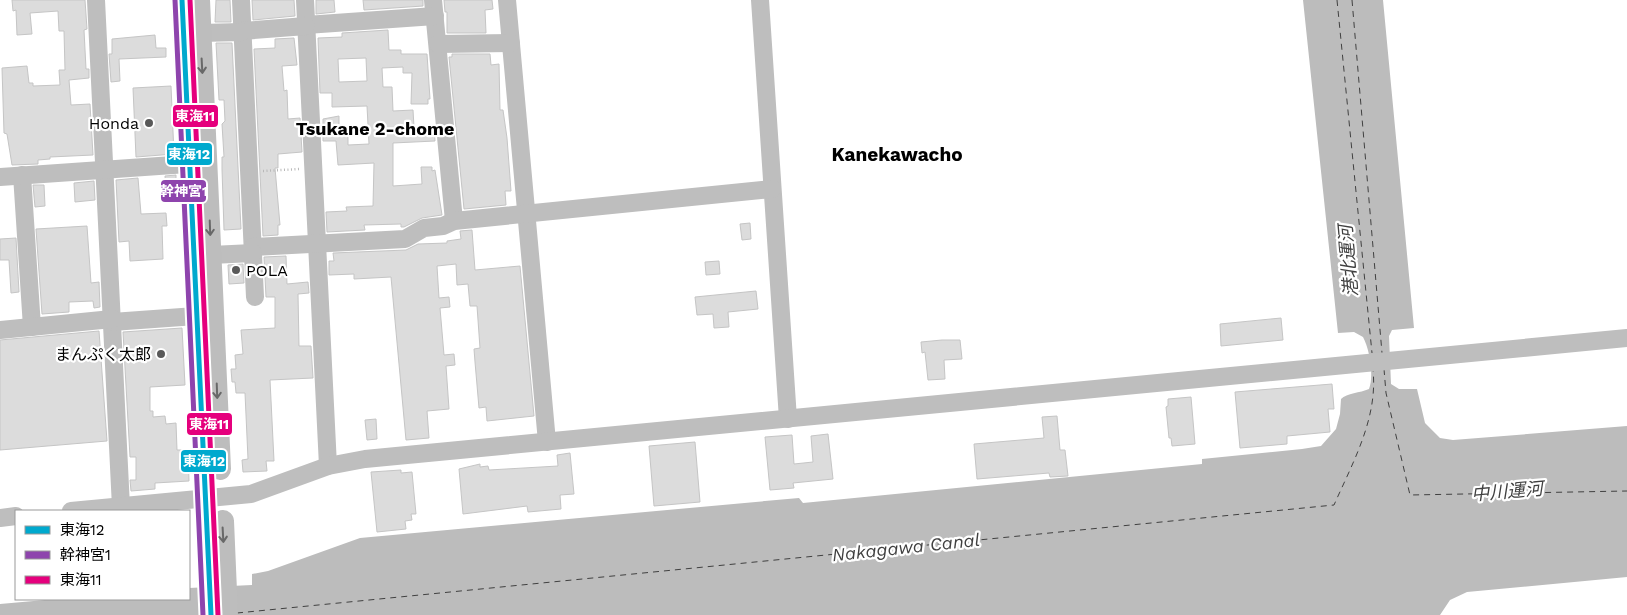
<svg xmlns="http://www.w3.org/2000/svg" width="1627" height="615" viewBox="0 0 1627 615" font-family="'Work Sans','Noto Sans JP',sans-serif">
	<rect width="100%" height="100%" fill="#fff"/>
	<!-- water -->
	<path fill="#bcbcbc" d="M1303,0H1383L1414,328L1392,330L1389,336L1391,384L1399,389H1417L1425,423L1440,438L1453,440L1627,426V577L1467,592L1450,600L1440,615H0V604L56,599H189V588L252,585V574L268,571L360,538L799,498L803,503L1202,464V459L1302,449L1321,446L1336,429L1340,414L1341,399C1347,393 1360,393 1369,389C1374,376 1370,350 1363,337L1354,332L1338,333Z"/>
	<g fill="none" stroke-linecap="round" stroke-linejoin="round">
		<!-- ferry -->
		<g stroke="#404040" stroke-width="1" stroke-dasharray="6 5" stroke-linecap="butt">
			<polyline points="1337,0 1372,353"/>
			<polyline points="1352,0 1382,353"/>
			<polyline points="1384,369 1386,393 1410,495 1627,491"/>
			<path d="M237,613L1334,505C1353,462 1378,418 1373,370"/>
		</g>
	</g>
	<!-- building -->
	<g fill="#dcdcdc" stroke="#c5c5c5" fill-rule="evenodd">
		<polygon points="12,0 85,0 87,29 84,30 86,69 89,69 89,78 69,80 71,105 90,104 93,155 50,157 50,159 38,160 38,164 12,165 7,134 4,133 2,68 27,66 29,83 33,83 33,86 60,85 59,70 65,70 64,31 59,31 58,11 30,13 32,34 17,35 16,10 13,11"/>
		<polygon points="216,0 230,0 231,22 215,22"/>
		<polygon points="252,0 294,0 295,16 253,20"/>
		<polygon points="316,0 334,0 335,12 316,14"/>
		<polygon points="363,0 423,0 423,6 364,10"/>
		<polygon points="444,0 492,0 493,9 485,10 486,33 447,33 447,12 445,12"/>
		<path d="M388,30L389,50H401V54H427L430,99H428V104H411L412,73H403V67L382,68L383,87H392L393,111L413,110L414,127L434,126L435,141L393,143V186L422,184L421,167H432V171L435,170L442,215L422,218L404,227H401V224L364,225L365,230L327,232L326,212L347,211L346,207L373,206L374,163L338,165L336,141H323V119L339,116V129H348V145L369,144L367,106L332,107V93H320L318,38L342,37V33ZM366,58L367,81L339,82L338,59Z"/>
		<polygon points="155,35 156,48 166,48 166,57 119,59 120,81 111,82 109,54 112,54 112,39"/>
		<polygon points="294,38 297,65 282,66 284,91 287,90 288,119 300,118 302,152 278,154 278,168 275,168 280,225 278,225 278,235 263,236 254,49 275,48 275,39"/>
		<polygon points="216,43 232,43 241,229 224,230 222,169 222,157 224,157 222,124 225,121 224,100 219,100"/>
		<polygon points="452,54 490,54 491,65 499,64 500,110 503,110 507,138 511,191 505,191 506,205 464,209 449,57 452,57"/>
		<polygon points="171,86 174,154 136,157 133,88"/>
		<polygon points="176,175 176,192 166,193 165,176"/>
		<polygon points="138,178 141,214 166,213 167,226 162,226 163,259 130,261 129,241 119,242 116,180"/>
		<polygon points="94,181 95,200 75,202 74,183"/>
		<polygon points="33,185 44,185 45,206 35,207"/>
		<polygon points="750,223 751,239 742,240 740,224"/>
		<polygon points="87,226 91,283 99,282 100,307 94,308 93,301 69,302 69,312 42,314 36,229"/>
		<polygon points="472,230 475,270 520,266 534,416 487,421 486,407 479,408 475,362 474,349 480,348 477,306 470,306 468,284 457,285 456,264 437,266 439,298 449,297 450,307 440,308 444,355 454,354 455,365 446,366 449,409 427,411 429,438 406,440 391,277 354,279 354,274 329,275 329,261 334,261 333,253 406,250 418,244 447,243 447,241 461,239 460,231"/>
		<polygon points="16,238 19,292 11,293 9,260 0,260 0,239"/>
		<polygon points="286,256 287,284 308,282 309,293 298,294 299,346 311,346 313,378 270,380 274,461 266,461 267,471 243,472 242,460 248,459 245,393 236,393 235,382 232,382 231,369 236,369 235,355 243,354 241,330 275,328 275,297 266,297 264,257"/>
		<polygon points="719,261 720,274 706,275 705,262"/>
		<polygon points="243,264 244,283 229,284 228,265"/>
		<polygon points="756,291 758,309 728,312 729,327 714,328 713,314 697,315 695,297"/>
		<polygon points="1281,318 1283,340 1221,346 1220,324"/>
		<polygon points="182,328 185,385 150,387 150,411 153,411 153,417 165,416 166,424 176,423 177,450 188,450 189,481 155,483 155,489 131,491 130,480 136,480 136,457 130,457 123,332"/>
		<polygon points="99,331 107,441 0,450 0,340"/>
		<polygon points="942,340 960,340 962,359 944,360 945,379 928,380 925,352 922,353 921,342"/>
		<polygon points="1332,384 1334,409 1328,409 1330,432 1287,436 1287,444 1240,448 1235,392"/>
		<polygon points="1191,397 1195,444 1172,446 1171,438 1169,438 1166,407 1168,406 1168,399"/>
		<polygon points="1057,416 1060,450 1065,450 1068,476 1050,477 1049,473 977,479 974,444 1044,438 1042,417"/>
		<polygon points="376,419 377,439 367,440 365,420"/>
		<polygon points="828,434 833,479 793,483 794,488 770,490 765,437 792,435 794,464 813,462 811,436"/>
		<polygon points="695,442 700,502 654,506 649,446"/>
		<polygon points="570,453 574,494 560,495 561,509 528,512 527,506 463,514 459,469 480,464 480,467 488,466 489,470 558,466 557,455"/>
		<polygon points="401,470 401,473 412,472 416,514 411,514 412,520 405,521 406,529 377,532 371,472"/>
	</g>
	<g fill="none" stroke-linecap="round" stroke-linejoin="round">
		<!-- path -->
		<polyline stroke="#b8b8b8" stroke-width="2.5" stroke-dasharray="1 2.5" stroke-linecap="butt" points="263,171 300,169"/>
		<!-- minor -->
		<g stroke="#bebebe" stroke-width="18">
			<polyline points="96,0 121,507"/>
			<polyline points="241,0 255,297"/>
			<polyline points="305,0 328,466"/>
			<polyline points="433,0 454,221"/>
			<polyline points="507,0 547,442"/>
			<polyline points="760,0 788,419"/>
			<polyline points="306,25 435,16"/>
			<polyline points="242,31 306,26"/>
			<polyline points="200,33 242,32"/>
			<polyline points="438,44 511,43"/>
			<polyline points="22,175 32,327"/>
			<polyline points="0,177 202,163"/>
			<polyline points="253,247 405,239 424,228 443,226 454,221 772,189"/>
			<polyline points="211,255 253,253"/>
			<polyline points="112,322 196,316"/>
			<polyline points="0,330 112,319"/>
			<polyline points="71,511 251,494 328,466 365,459 1627,338"/>
			<polyline points="0,518 16,516"/>
		</g>
		<!-- major -->
		<g stroke="#bdbdbd" stroke-width="22">
			<polyline points="182,0 211,615"/>
			<polyline points="199,0 220,469"/>
			<polyline points="223,521 227,615"/>
		</g>
		<defs>
			<polyline id="bus-1" points="182,0 211,615"/>
			<polyline id="bus-2" points="175,0 203,615"/>
			<polyline id="bus-3" points="190,0 218,615"/>
		</defs>
		<!-- bus-1 casing -->
		<use href="#bus-1" stroke="#fff" stroke-width="9"/>
		<!-- bus-2 casing -->
		<use href="#bus-2" stroke="#fff" stroke-width="9"/>
		<!-- bus-3 casing -->
		<use href="#bus-3" stroke="#fff" stroke-width="9"/>
		<!-- bus-1 -->
		<use href="#bus-1" stroke="#00a9ce" stroke-width="5"/>
		<!-- bus-2 -->
		<use href="#bus-2" stroke="#8e44ad" stroke-width="5"/>
		<!-- bus-3 -->
		<use href="#bus-3" stroke="#e5007d" stroke-width="5"/>
	</g>
	<!-- one-way arrows -->
	<defs><path id="oneway-shaft" d="M-6 0H5M1.5-3L5.5 0L1.5 3" fill="none" stroke-width="1.6" stroke-linecap="round" stroke-linejoin="round" transform="scale(1.25)"/></defs>
	<g stroke="#686868">
		<use href="#oneway-shaft" transform="translate(202 66) rotate(87)"/>
		<use href="#oneway-shaft" transform="translate(210 228) rotate(88)"/>
		<use href="#oneway-shaft" transform="translate(217 391) rotate(88)"/>
		<use href="#oneway-shaft" transform="translate(223 535) rotate(87)"/>
	</g>
	<!-- markers -->
	<g fill="#595959" stroke="#fff" stroke-width="2">
		<circle cx="149" cy="123" r="5"/>
		<circle cx="236" cy="270" r="5"/>
		<circle cx="161" cy="354" r="5"/>
	</g>
	<g text-anchor="middle" dominant-baseline="central" stroke-width="4.5" stroke-linejoin="round" paint-order="stroke">
		<!-- poi labels -->
		<g font-size="16" fill="#000" stroke="#fff" text-anchor="end">
			<text x="139" y="123">Honda</text>
			<text x="246" y="270" text-anchor="start">POLA</text>
			<text x="151" y="354">まんぷく太郎</text>
		</g>
		<!-- neighbourhood labels -->
		<g font-size="18" font-weight="bold" fill="#000" stroke="#fff">
			<text x="375" y="128">Tsukane 2-chome</text>
		</g>
		<!-- water labels -->
		<g font-size="18" font-style="italic" fill="#404040" stroke="#fff">
			<text transform="translate(1348 261) rotate(-95)">港北運河</text>
			<text transform="translate(1507 491) rotate(-5)">中川運河</text>
			<text transform="translate(906 547) rotate(-6)">Nakagawa Canal</text>
		</g>
		<!-- quarter labels -->
		<g font-size="19" font-weight="bold" fill="#000" stroke="#fff">
			<text x="897" y="154">Kanekawacho</text>
		</g>
	</g>
	<g stroke="#fff" stroke-width="2">
		<rect x="172" y="104" width="47" height="24" rx="5" fill="#e5007d"/>
		<rect x="166" y="142" width="47" height="24" rx="5" fill="#00a9ce"/>
		<rect x="160" y="179" width="47" height="24" rx="5" fill="#8e44ad"/>
		<rect x="186" y="412" width="47" height="24" rx="5" fill="#e5007d"/>
		<rect x="180" y="449" width="47" height="24" rx="5" fill="#00a9ce"/>
	</g>
	<g font-size="14" text-anchor="middle" font-weight="bold" fill="#fff">
		<text x="195" y="121">東海11</text>
		<text x="189" y="159">東海12</text>
		<text x="184" y="196">幹神宮1</text>
		<text x="209" y="429">東海11</text>
		<text x="204" y="466">東海12</text>
	</g>
	<!-- legend -->
	<rect x="15" y="510" width="175" height="90" fill="#ffffff" stroke="#999999"/>
	<rect x="25" y="526" width="25" height="8" fill="#00a9ce" stroke="#999999"/>
	<text x="60" y="535" font-size="15" fill="#000000">東海12</text>
	<rect x="25" y="551" width="25" height="8" fill="#8e44ad" stroke="#999999"/>
	<text x="60" y="560" font-size="15" fill="#000000">幹神宮1</text>
	<rect x="25" y="576" width="25" height="8" fill="#e5007d" stroke="#999999"/>
	<text x="60" y="585" font-size="15" fill="#000000">東海11</text>
</svg>
